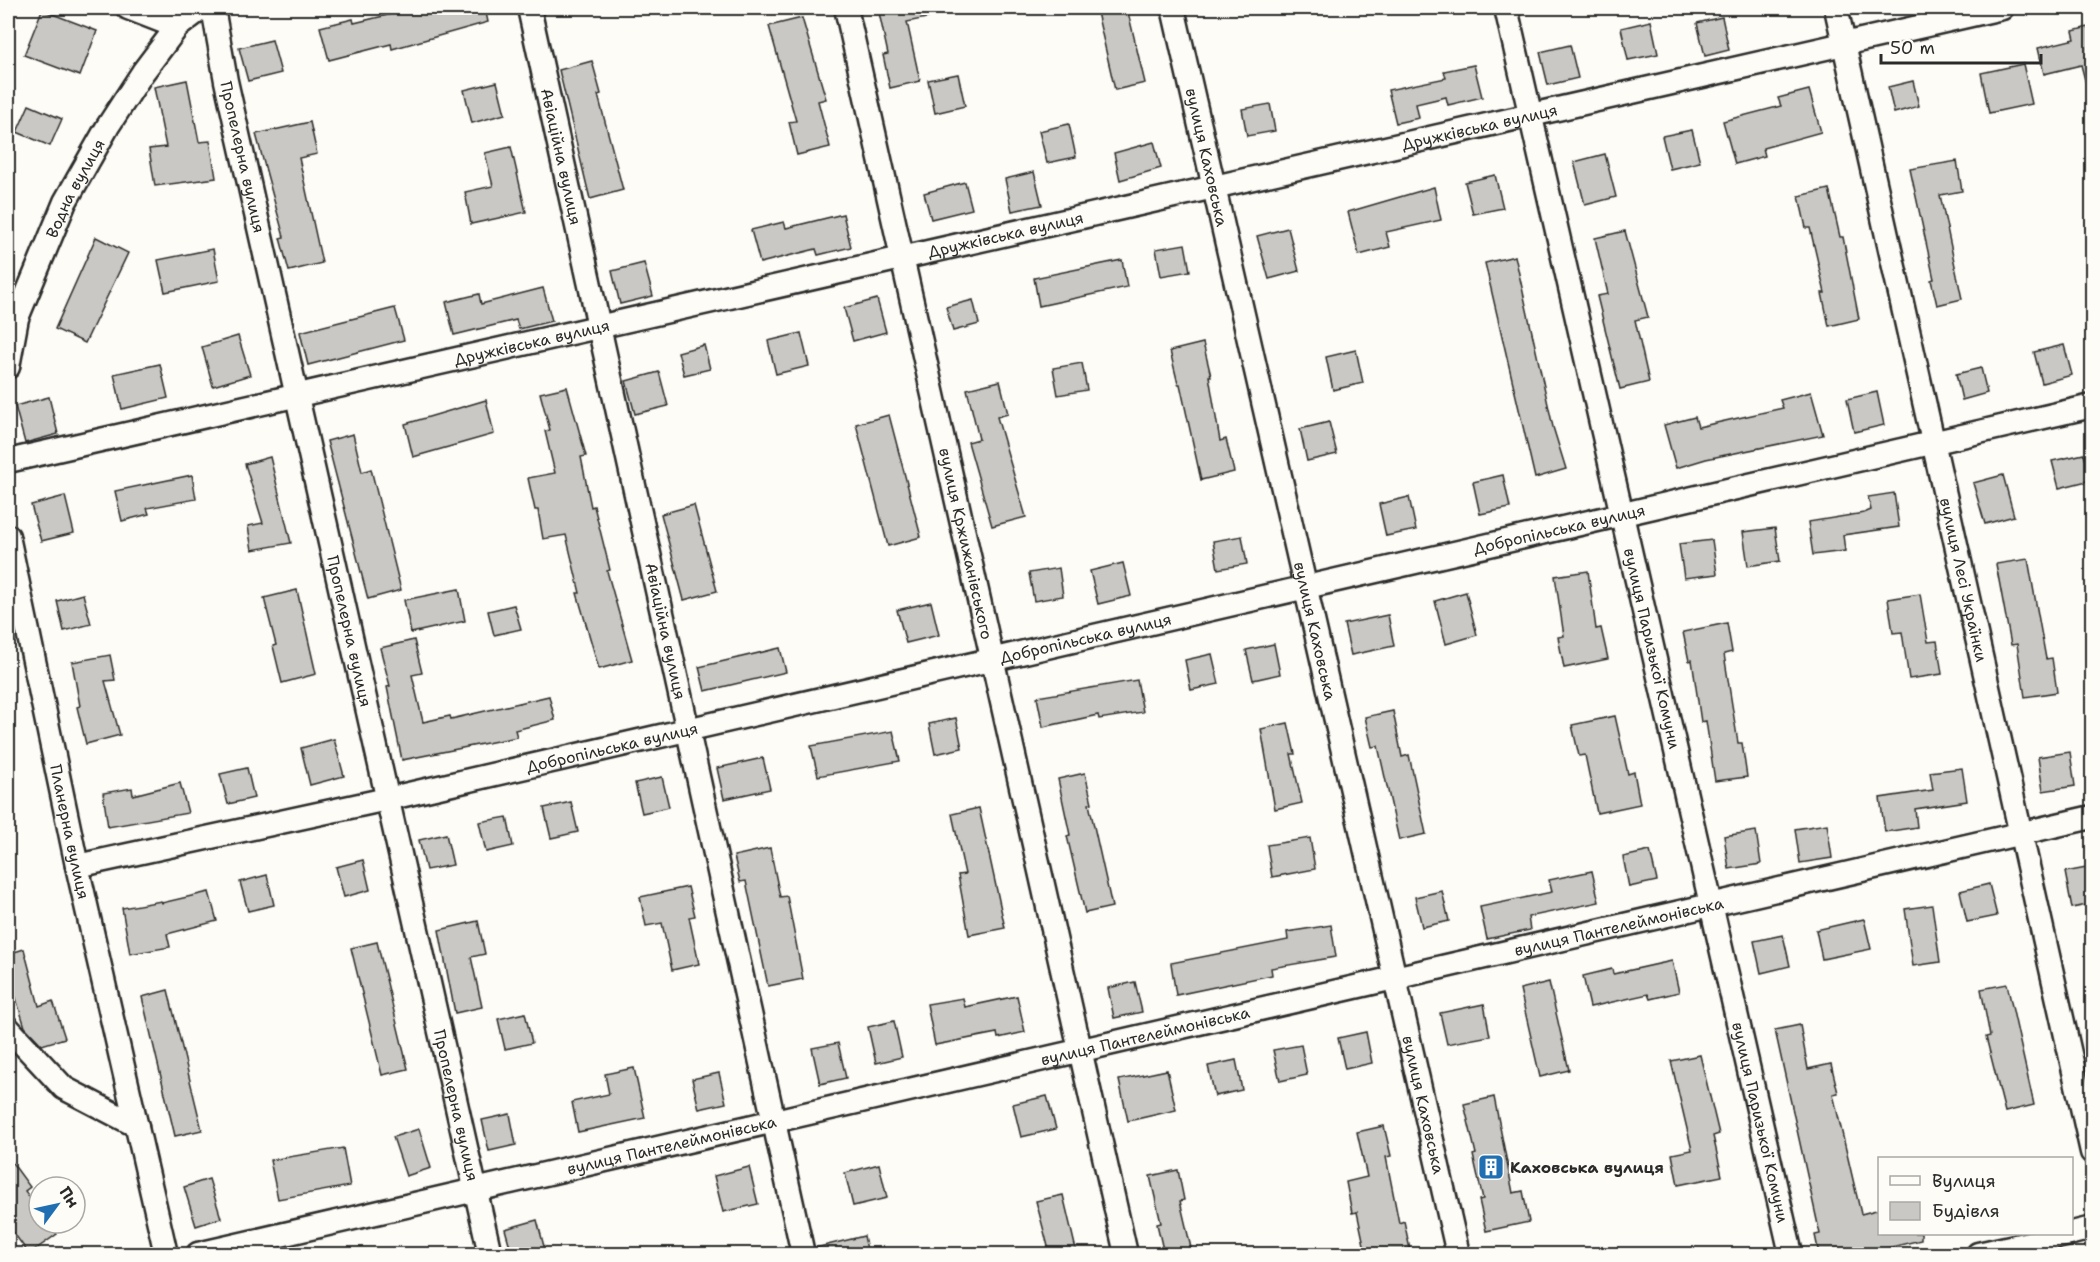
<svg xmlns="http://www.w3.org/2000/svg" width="2100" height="1262" viewBox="0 0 2100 1262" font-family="'Shantell Sans',sans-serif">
	<rect width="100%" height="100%" fill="#fdfcf7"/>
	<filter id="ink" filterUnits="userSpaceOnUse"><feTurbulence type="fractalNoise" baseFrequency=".0167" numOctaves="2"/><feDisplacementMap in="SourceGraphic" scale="12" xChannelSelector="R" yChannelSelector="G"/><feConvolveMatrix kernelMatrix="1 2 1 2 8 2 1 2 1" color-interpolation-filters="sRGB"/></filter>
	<g filter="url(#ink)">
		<!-- building -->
		<g fill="#c9c8c4" stroke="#2b2b2b" stroke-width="1.5">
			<polygon points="417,8 485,8 488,22 392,49 391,44 329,60 320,27 353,19 354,23"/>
			<polygon points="878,8 940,8 941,15 907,22 920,81 890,88 883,55 888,54"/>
			<polygon points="1096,8 1127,8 1145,83 1115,90"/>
			<polygon points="42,10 97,31 80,76 24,55"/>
			<polygon points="1722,17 1729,50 1705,56 1697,23"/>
			<polygon points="802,18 826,99 818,101 830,147 797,155 789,122 796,121 769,26"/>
			<polygon points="1651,21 1658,54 1628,60 1621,28"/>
			<polygon points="2092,26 2092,83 2086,84 2081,65 2044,74 2038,48 2075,39 2073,31"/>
			<polygon points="272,40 281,73 248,81 239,48"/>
			<polygon points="1570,45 1578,78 1548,85 1540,52"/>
			<polygon points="592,61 601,94 598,95 623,190 590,199 559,70"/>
			<polygon points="2023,64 2032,104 1989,113 1981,73"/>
			<polygon points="1474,65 1482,97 1448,105 1446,97 1416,104 1419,118 1396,123 1388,90 1446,78 1444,71"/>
			<polygon points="958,74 965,106 935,113 928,80"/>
			<polygon points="187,80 199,142 210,141 216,178 155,186 149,149 166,147 154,87"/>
			<polygon points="1913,81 1919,106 1894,113 1888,87"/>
			<polygon points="497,82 505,114 472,123 464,90"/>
			<polygon points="1809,90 1821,132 1763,148 1765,156 1735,164 1723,121 1781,106 1778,98"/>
			<polygon points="1270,104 1275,131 1247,136 1242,109"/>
			<polygon points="29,105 62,119 50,146 17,132"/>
			<polygon points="310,122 317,154 299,158 322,263 289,271 280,238 284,237 256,134"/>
			<polygon points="1069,124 1076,157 1047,163 1039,131"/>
			<polygon points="1692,130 1700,162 1670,169 1662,136"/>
			<polygon points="1154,142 1161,168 1120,180 1114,153"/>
			<polygon points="511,147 526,212 471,224 465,192 493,186 485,153"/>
			<polygon points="1605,154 1616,197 1585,205 1574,162"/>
			<polygon points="1957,161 1962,191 1940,195 1962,299 1937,305 1931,280 1934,279 1910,169"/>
			<polygon points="1034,172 1042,205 1012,211 1005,179"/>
			<polygon points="1495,175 1503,208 1473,214 1465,182"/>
			<polygon points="965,182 972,209 931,219 924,193"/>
			<polygon points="1434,187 1441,220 1386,232 1390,247 1359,255 1348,212"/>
			<polygon points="1829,189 1840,237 1843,237 1859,319 1829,326 1822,293 1825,293 1810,228 1806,228 1799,196"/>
			<polygon points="843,214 851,247 818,255 816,249 760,263 751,230 784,222 786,228"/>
			<polygon points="1288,228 1299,271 1269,279 1257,236"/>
			<polygon points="1625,231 1648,317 1635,320 1649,382 1620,389 1597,296 1608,294 1595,238"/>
			<polygon points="96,237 128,253 85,343 55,329"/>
			<polygon points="1185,244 1190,271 1161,276 1156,249"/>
			<polygon points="213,249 219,281 165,292 158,260"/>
			<polygon points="1515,256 1553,427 1566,469 1535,478 1485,263"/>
			<polygon points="1122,260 1127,287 1039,306 1034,278"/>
			<polygon points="644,263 653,296 620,304 612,271"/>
			<polygon points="543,288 552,321 519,329 516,320 454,335 446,302 479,294 481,304"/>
			<polygon points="877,299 886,332 853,341 844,308"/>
			<polygon points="973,300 979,324 953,331 946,307"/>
			<polygon points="395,308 404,340 308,365 300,332"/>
			<polygon points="801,333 809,366 776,374 768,341"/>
			<polygon points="238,336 250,375 213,386 202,347"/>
			<polygon points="1203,343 1211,376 1209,376 1220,441 1226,439 1234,472 1201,480 1180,384 1178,384 1170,351"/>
			<polygon points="704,345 710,369 684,375 678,352"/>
			<polygon points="2064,345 2072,375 2042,383 2034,352"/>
			<polygon points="1356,350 1363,383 1333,390 1326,357"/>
			<polygon points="1082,363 1087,390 1058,395 1053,368"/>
			<polygon points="160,364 168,398 122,409 114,374"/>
			<polygon points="1981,368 1987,393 1962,400 1956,374"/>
			<polygon points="659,372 668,406 635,414 626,381"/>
			<polygon points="1000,381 1008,414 997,417 1026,517 992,526 968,442 979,439 967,389"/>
			<polygon points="567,387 586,456 581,457 591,507 594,506 610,570 607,571 632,660 599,669 577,593 580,593 566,535 543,539 538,510 535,510 528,478 555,473 545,431 550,430 540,393"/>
			<polygon points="1811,392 1823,435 1706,459 1676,468 1664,425 1695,417 1698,427 1783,408 1780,400"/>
			<polygon points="1877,392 1884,425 1854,432 1847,399"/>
			<polygon points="49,397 58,434 25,443 15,406"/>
			<polygon points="486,400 494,434 413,457 405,424"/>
			<polygon points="889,415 921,537 888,546 856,424"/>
			<polygon points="1329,422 1337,454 1307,461 1300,429"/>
			<polygon points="353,434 362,472 371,469 401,590 368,599 327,441"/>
			<polygon points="2084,454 2091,480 2059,488 2052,461"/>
			<polygon points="270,457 291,543 252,550 248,526 263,523 245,464"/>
			<polygon points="192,475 196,499 147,508 149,514 122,521 115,491"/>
			<polygon points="1503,475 1510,508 1480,514 1473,482"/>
			<polygon points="2003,475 2014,516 1985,524 1973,483"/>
			<polygon points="1894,493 1899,527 1843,535 1845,551 1813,555 1808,522 1864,513 1871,510 1868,497"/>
			<polygon points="65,496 74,533 41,541 31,505"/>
			<polygon points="1409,497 1416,530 1386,536 1379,504"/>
			<polygon points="694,505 717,591 684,600 661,514"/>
			<polygon points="1775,528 1780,561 1748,566 1743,532"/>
			<polygon points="1242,536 1247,564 1218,569 1213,541"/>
			<polygon points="1712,540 1717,574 1684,578 1679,544"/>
			<polygon points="2028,559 2046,659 2052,658 2057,692 2025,697 2017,644 2011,645 1996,564"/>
			<polygon points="1123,563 1131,596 1098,604 1090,571"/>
			<polygon points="1059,568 1063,596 1034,601 1029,573"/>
			<polygon points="1588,571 1596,629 1601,628 1608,659 1564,668 1558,637 1564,636 1555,576"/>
			<polygon points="459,589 465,621 411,633 404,600"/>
			<polygon points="297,590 316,674 282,683 273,646 276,645 264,598"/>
			<polygon points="1466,592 1477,635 1446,644 1435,601"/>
			<polygon points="83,594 91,624 64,631 57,601"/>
			<polygon points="1920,594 1928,642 1937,641 1942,674 1909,679 1902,632 1893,633 1888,599"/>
			<polygon points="931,602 939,635 906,643 897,610"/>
			<polygon points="514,605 521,629 494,635 488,611"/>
			<polygon points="1388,615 1394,646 1351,655 1344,624"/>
			<polygon points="1727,623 1732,652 1724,654 1738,743 1742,743 1747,777 1715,781 1706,721 1701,722 1692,660 1689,661 1683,632"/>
			<polygon points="414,640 422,673 412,675 423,722 450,716 451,719 549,696 555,720 515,730 517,737 402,760 387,687 390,686 380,648"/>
			<polygon points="1274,644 1280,674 1253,680 1246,650"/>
			<polygon points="780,648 786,672 705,691 699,667"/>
			<polygon points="1212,654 1219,684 1191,690 1185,660"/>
			<polygon points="110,655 115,680 105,681 120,735 86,744 77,707 80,706 72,662"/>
			<polygon points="1137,680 1143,712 1099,719 1098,715 1043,727 1037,697"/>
			<polygon points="1393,711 1402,757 1409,755 1426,834 1399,840 1378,746 1372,747 1365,717"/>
			<polygon points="1615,716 1628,774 1634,772 1640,804 1597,813 1585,755 1579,756 1572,725"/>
			<polygon points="956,718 962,748 935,754 929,724"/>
			<polygon points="1288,723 1295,754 1291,754 1302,803 1275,809 1261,729"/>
			<polygon points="893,731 900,761 818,776 811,746"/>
			<polygon points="334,739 344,776 310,785 301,748"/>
			<polygon points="2070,752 2075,786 2043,791 2038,757"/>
			<polygon points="763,758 770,789 724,799 717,768"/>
			<polygon points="247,768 254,798 228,804 220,774"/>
			<polygon points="1962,768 1967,801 1915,809 1917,827 1885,832 1880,798 1933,790 1930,772"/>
			<polygon points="1085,773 1092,803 1089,804 1112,907 1085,913 1067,836 1070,835 1058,779"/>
			<polygon points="662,777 669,807 642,813 635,783"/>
			<polygon points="180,783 188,813 108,827 103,793 132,788 133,795"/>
			<polygon points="571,802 578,832 551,838 544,808"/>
			<polygon points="979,808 1005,928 969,935 958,875 965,874 952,814"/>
			<polygon points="507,817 513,846 486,852 479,822"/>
			<polygon points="1827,824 1832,858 1800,863 1795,829"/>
			<polygon points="1756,831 1761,864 1729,869 1724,836"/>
			<polygon points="446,834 453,865 426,870 419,840"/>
			<polygon points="1310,838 1315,869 1272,877 1267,845"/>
			<polygon points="770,848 780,897 787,896 803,979 768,986 746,881 740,882 734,856"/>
			<polygon points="1650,851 1657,881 1629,887 1623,857"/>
			<polygon points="363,860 370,890 344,897 336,867"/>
			<polygon points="2092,867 2092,904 2072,908 2065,872"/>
			<polygon points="1592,871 1599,902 1528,917 1530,930 1487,939 1480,907 1552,892 1549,880"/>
			<polygon points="267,875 274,905 248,911 240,882"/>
			<polygon points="1989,884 1997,916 1967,922 1960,891"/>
			<polygon points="688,887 695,916 689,917 699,964 672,970 662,923 646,926 640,897"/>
			<polygon points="1442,891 1449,921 1422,927 1415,897"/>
			<polygon points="209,892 217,921 167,934 170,947 130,954 122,908 161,901 162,903"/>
			<polygon points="1932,905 1940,962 1913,966 1905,909"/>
			<polygon points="1864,919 1871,949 1822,959 1816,930"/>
			<polygon points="478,921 485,954 471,957 482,1007 455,1013 439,930"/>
			<polygon points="1331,925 1336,957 1271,968 1272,975 1176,995 1171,963 1288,940 1287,932"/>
			<polygon points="1783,935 1790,966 1761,973 1754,941"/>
			<polygon points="377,942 408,1069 382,1075 351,948"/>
			<polygon points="24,949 39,1006 53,1001 65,1038 42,1045 25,1027 14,992 8,994 8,954"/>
			<polygon points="1672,961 1679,992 1650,999 1648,994 1590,1007 1583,976 1612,969 1613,974"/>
			<polygon points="1135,982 1142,1012 1114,1018 1108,988"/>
			<polygon points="1549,982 1569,1070 1540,1077 1520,989"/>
			<polygon points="2007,984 2034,1105 2005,1112 1986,1037 1990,1036 1981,989"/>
			<polygon points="168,990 202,1130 175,1136 142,997"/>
			<polygon points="1017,996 1025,1032 998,1038 997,1033 935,1045 927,1004 963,998 965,1007"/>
			<polygon points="1484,1004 1490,1036 1447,1044 1440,1013"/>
			<polygon points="525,1013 532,1043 505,1049 498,1019"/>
			<polygon points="894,1021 902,1057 876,1063 868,1027"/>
			<polygon points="1800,1025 1808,1069 1831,1064 1838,1093 1833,1094 1861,1214 1880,1209 1880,1233 1921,1233 1921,1240 1862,1254 1819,1254 1815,1235 1820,1234 1775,1030"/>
			<polygon points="1366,1032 1372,1063 1345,1069 1338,1038"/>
			<polygon points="838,1043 846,1078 820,1084 812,1048"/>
			<polygon points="1301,1045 1307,1075 1280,1081 1273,1050"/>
			<polygon points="1700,1055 1719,1134 1713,1136 1722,1176 1678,1185 1672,1154 1692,1150 1671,1061"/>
			<polygon points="1236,1060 1242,1090 1215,1096 1208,1066"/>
			<polygon points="634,1068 645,1118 578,1132 572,1102 609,1094 605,1074"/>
			<polygon points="1167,1070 1176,1110 1128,1121 1119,1080"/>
			<polygon points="719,1073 726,1103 699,1109 692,1079"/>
			<polygon points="1047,1096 1056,1129 1021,1137 1013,1104"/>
			<polygon points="1494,1097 1513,1193 1523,1191 1529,1222 1486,1231 1479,1200 1483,1199 1473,1155 1476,1154 1464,1104"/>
			<polygon points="510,1114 516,1145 489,1151 482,1120"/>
			<polygon points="1384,1126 1391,1156 1386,1157 1399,1223 1404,1221 1411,1254 1366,1254 1357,1212 1352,1213 1346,1182 1367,1177 1357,1132"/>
			<polygon points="419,1129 431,1168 406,1176 393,1137"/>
			<polygon points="343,1148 350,1186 278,1199 270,1160"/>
			<polygon points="8,1157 30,1187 25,1191 39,1210 39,1223 49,1223 57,1234 29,1254 8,1225"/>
			<polygon points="879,1164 887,1198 853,1206 845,1173"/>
			<polygon points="749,1167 758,1204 723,1212 714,1176"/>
			<polygon points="1178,1170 1184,1200 1180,1201 1191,1248 1164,1254 1157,1224 1161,1223 1150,1176"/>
			<polygon points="209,1179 221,1218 196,1226 184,1187"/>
			<polygon points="1063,1195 1077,1254 1050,1254 1036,1201"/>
			<polygon points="537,1220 546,1254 512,1254 505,1229"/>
			<polygon points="864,1236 868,1254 816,1254 815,1248"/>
		</g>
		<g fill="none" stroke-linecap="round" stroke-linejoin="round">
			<defs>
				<g id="minor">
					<polyline points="128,8 177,27"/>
					<path id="s1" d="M213,8L226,81L490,1254"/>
					<path id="s2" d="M529,8L803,1254"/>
					<path id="s3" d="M846,8L1126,1254"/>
					<path id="s4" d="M1173,8L1458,1254"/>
					<path id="s5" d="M1506,8L1791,1254"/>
					<path id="s6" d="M1836,8L2092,1152"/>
					<path id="s7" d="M8,367L17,318L65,202L108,126L143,72L177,27L202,8"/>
					<path id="s8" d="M8,461L2002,8"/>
					<path id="s9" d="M8,536L77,866L166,1254"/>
					<path id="s10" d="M77,866L387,799L2092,406"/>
					<polyline points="8,1028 64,1088 137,1126"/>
					<polyline points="2072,1233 2092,1228"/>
					<path id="s11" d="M198,1254L2092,817"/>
					<polyline points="1978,1254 2070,1234"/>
				</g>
			</defs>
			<!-- minor casing -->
			<use href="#minor" stroke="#2b2b2b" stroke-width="27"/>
			<!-- minor -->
			<use href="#minor" stroke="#fdfcf7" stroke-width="22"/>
		</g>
	</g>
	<!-- icons -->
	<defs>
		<symbol id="building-square" viewBox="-11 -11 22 22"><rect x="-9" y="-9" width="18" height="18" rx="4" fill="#1f6fb2" stroke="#fdfcf7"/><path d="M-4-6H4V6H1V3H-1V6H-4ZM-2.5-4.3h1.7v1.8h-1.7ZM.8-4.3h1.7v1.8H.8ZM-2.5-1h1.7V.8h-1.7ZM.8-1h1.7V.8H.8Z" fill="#fff"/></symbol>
	</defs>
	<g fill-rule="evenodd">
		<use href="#building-square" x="1476" y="1152" width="30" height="30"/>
	</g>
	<g text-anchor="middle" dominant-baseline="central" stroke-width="4.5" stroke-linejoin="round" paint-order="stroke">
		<!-- street labels -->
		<g font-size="16" fill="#2b2b2b" stroke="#fdfcf7">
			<text stroke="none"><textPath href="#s8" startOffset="1509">Дружківська вулиця</textPath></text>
			<text stroke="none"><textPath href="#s2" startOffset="152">Авіаційна вулиця</textPath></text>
			<text stroke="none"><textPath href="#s1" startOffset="152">Пропелерна вулиця</textPath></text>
			<text stroke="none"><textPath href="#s4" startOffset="153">вулиця Каховська</textPath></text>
			<text stroke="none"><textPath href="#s7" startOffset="192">Водна вулиця</textPath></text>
			<text stroke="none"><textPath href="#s8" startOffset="1023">Дружківська вулиця</textPath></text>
			<text stroke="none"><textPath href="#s8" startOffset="537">Дружківська вулиця</textPath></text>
			<text stroke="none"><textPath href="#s10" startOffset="1520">Добропільська вулиця</textPath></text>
			<text stroke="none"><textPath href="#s3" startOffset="549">вулиця Кржижанівського</textPath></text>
			<text stroke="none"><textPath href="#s6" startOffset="586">вулиця Лесі Українки</textPath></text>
			<text stroke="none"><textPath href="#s1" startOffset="638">Пропелерна вулиця</textPath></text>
			<text stroke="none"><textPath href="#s2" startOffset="638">Авіаційна вулиця</textPath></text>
			<text stroke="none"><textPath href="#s4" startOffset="639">вулиця Каховська</textPath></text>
			<text stroke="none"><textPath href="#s10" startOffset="1034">Добропільська вулиця</textPath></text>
			<text stroke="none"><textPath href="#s5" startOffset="657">вулиця Паризької Комуни</textPath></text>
			<text stroke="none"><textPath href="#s10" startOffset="548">Добропільська вулиця</textPath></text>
			<text stroke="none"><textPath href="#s9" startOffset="302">Планерна вулиця</textPath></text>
			<text stroke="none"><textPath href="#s11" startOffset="1458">вулиця Пантелеймонівська</textPath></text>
			<text stroke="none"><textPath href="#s11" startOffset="972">вулиця Пантелеймонівська</textPath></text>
			<text stroke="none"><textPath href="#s4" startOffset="1125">вулиця Каховська</textPath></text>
			<text stroke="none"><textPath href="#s1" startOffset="1124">Пропелерна вулиця</textPath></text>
			<text stroke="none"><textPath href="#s5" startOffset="1143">вулиця Паризької Комуни</textPath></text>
			<text stroke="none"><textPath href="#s11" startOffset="486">вулиця Пантелеймонівська</textPath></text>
		</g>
		<!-- poi labels -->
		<g font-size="16" font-weight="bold" fill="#2b2b2b" stroke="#fdfcf7" text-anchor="start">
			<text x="1510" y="1167">Каховська вулиця</text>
		</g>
	</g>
	<!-- margin -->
	<rect width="2100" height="1262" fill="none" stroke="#fdfcf7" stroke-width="30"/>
	<rect x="15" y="15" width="2070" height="1232" fill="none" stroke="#2b2b2b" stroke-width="2" filter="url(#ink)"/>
	<!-- legend -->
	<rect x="1878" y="1157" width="195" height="78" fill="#fdfcf7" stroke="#a9a8a5" stroke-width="1.5"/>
	<rect x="1890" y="1176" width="30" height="9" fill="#fdfcf7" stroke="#a9a8a5" stroke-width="1.5"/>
	<text x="1932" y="1187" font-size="18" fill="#2b2b2b">Вулиця</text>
	<rect x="1890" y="1202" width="30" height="18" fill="#c9c8c4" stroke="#a9a8a5" stroke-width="1.5"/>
	<text x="1932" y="1217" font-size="18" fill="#2b2b2b">Будівля</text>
	<!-- north arrow -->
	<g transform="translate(57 1205) rotate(57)"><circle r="28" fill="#fdfcf7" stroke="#a9a8a5" stroke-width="1.5"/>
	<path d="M0-4.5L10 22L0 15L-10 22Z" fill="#1f6fb2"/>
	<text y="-9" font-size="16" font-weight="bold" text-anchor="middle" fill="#2b2b2b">Пн</text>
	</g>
	<!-- scale -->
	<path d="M1881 54v9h160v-9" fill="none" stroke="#2b2b2b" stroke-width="3"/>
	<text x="1890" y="54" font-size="18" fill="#2b2b2b" stroke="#fdfcf7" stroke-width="4.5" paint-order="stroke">50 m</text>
</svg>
